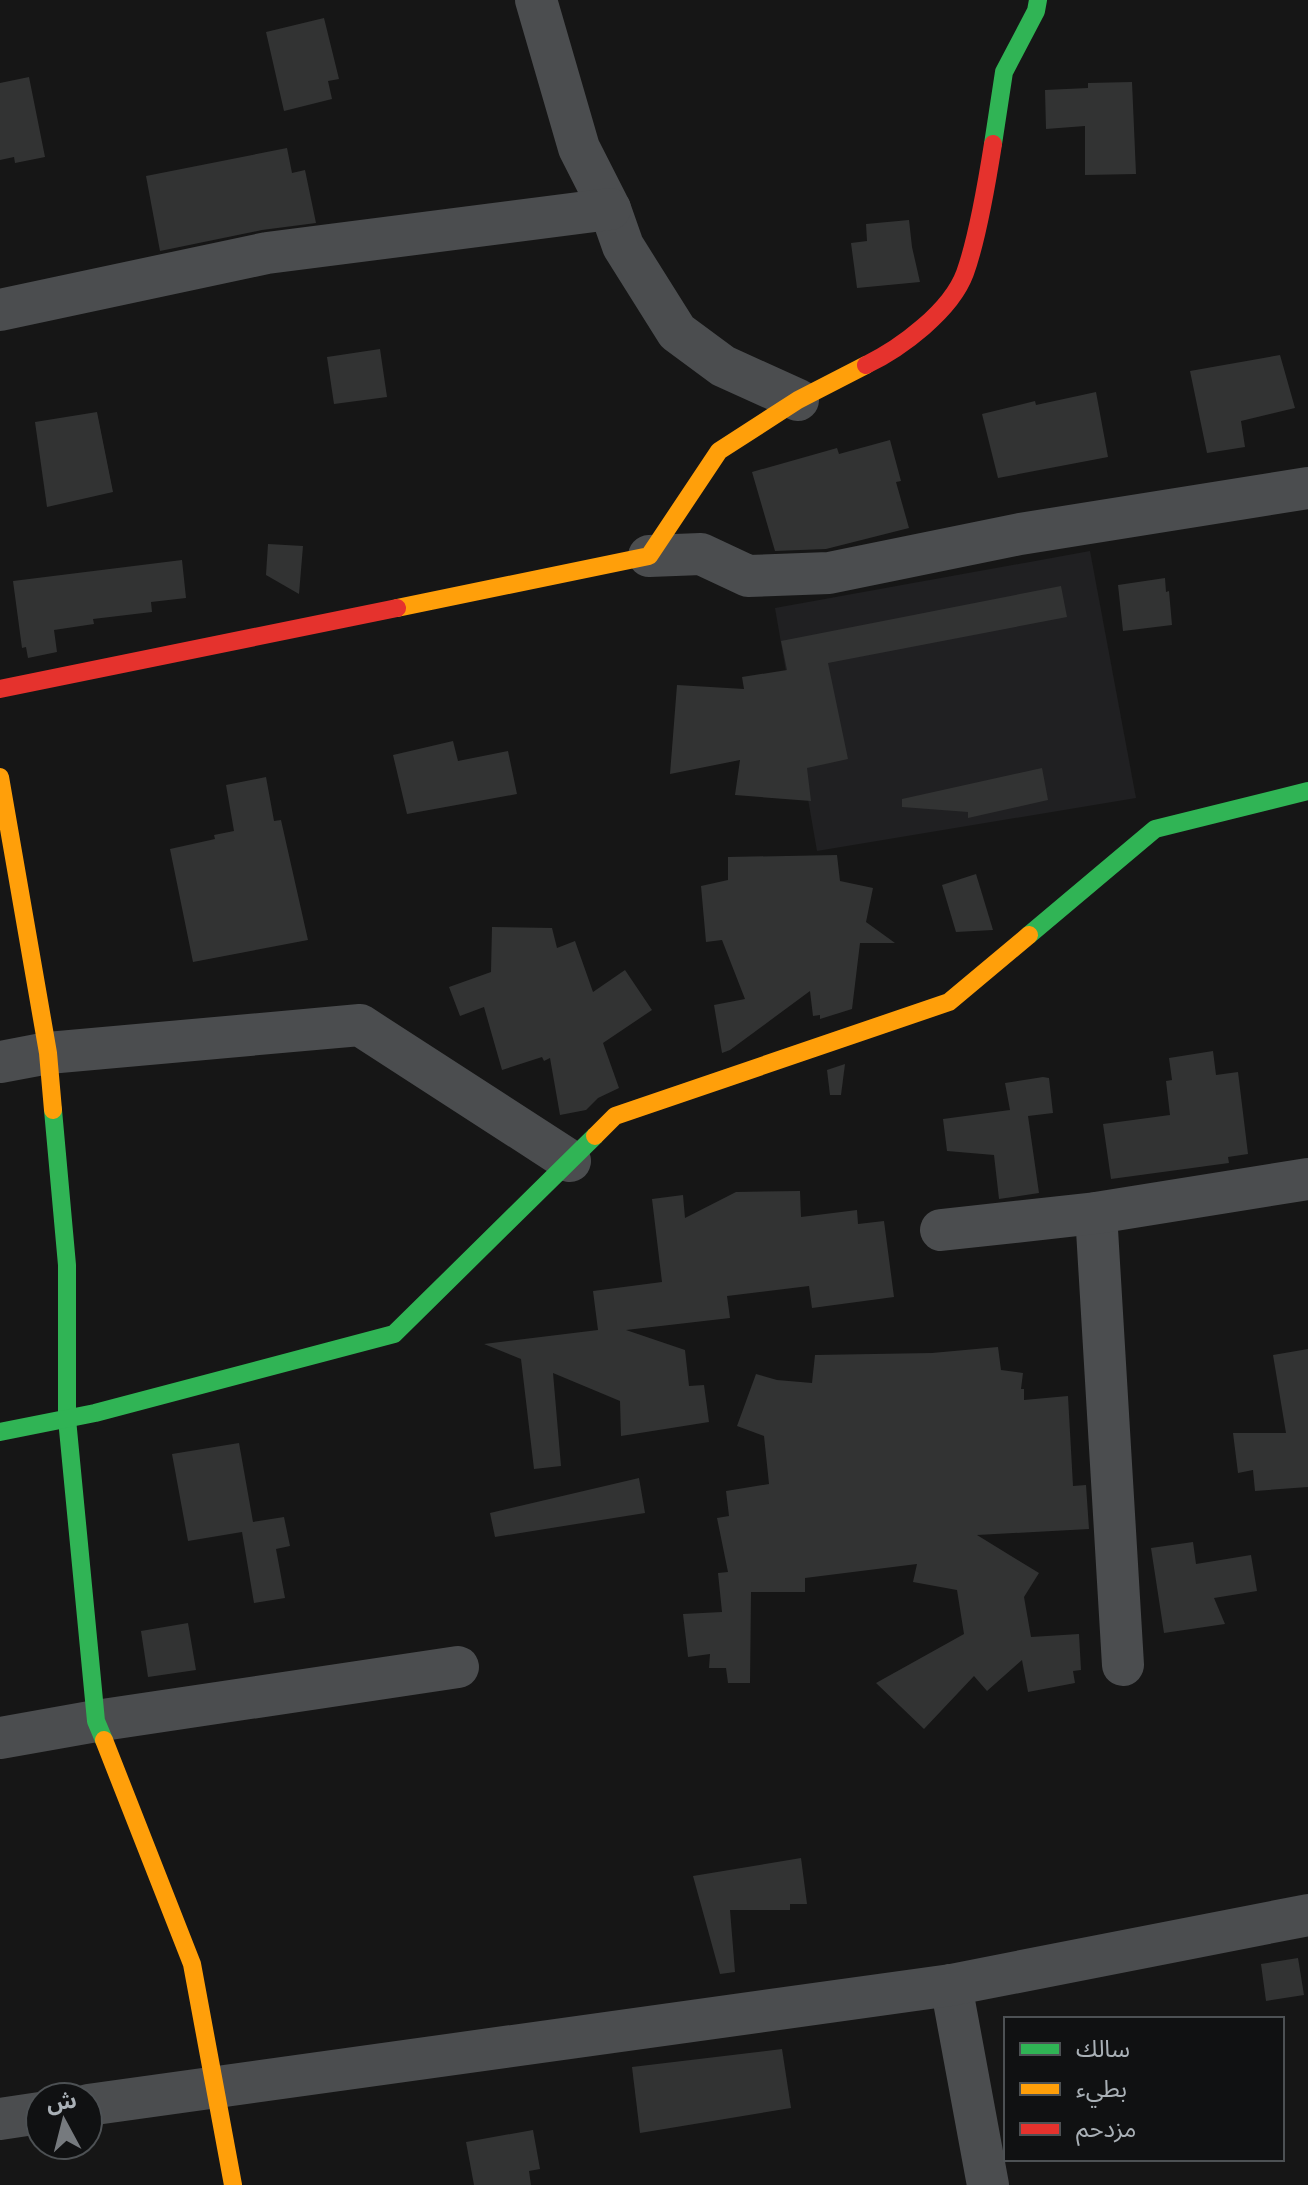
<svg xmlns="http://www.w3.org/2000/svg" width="1308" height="2185" viewBox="0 0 1308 2185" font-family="'Open Sans','Noto Sans Arabic',sans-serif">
	<rect width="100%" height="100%" fill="#161616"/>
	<!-- built -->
	<polygon fill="#202022" points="1090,551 1136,798 817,851 775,608"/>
	<!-- building -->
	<g fill="#323333">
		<polygon points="324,18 339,79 328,81 332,99 284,111 266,32"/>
		<polygon points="29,77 45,157 15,163 14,157 0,160 0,83"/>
		<polygon points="1132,82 1136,174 1085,175 1085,126 1046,129 1045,90 1088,88 1088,83"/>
		<polygon points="287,148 292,173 305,170 316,223 262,230 160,251 146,176"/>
		<polygon points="909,220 912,247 920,282 857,288 851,243 867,241 866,224"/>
		<polygon points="380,349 387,397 334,404 327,357"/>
		<polygon points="1280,355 1295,408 1241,421 1245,447 1207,453 1190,371"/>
		<polygon points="1096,392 1108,457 998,478 982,414 1035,401 1036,405"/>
		<polygon points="97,412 113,492 47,507 35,422"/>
		<polygon points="890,440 901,481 896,482 909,528 826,549 775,551 752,472 837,448 839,454"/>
		<polygon points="268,544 303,546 299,594 266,575"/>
		<polygon points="182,560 186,598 151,602 152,612 93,619 94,624 54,630 57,652 28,658 26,647 22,648 13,581"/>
		<polygon points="1165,578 1166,592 1169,591 1172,625 1123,631 1118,585"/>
		<polygon points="1061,586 1067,617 828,663 848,759 807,768 811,801 735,795 740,760 670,774 677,685 744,689 742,677 787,670 781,641"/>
		<polygon points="453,741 458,761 508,751 517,794 407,814 393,755"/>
		<polygon points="1042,768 1048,800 968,818 968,812 902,807 902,799"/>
		<polygon points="266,777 274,821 281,820 308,940 193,962 170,849 215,839 214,835 234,831 226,785"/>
		<polygon points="837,855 840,881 873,888 866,922 895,943 860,943 852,1009 820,1019 820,1015 813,1016 810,991 730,1050 722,1053 714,1005 745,999 722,940 706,942 701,886 728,880 728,857"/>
		<polygon points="976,874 993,930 956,932 942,885"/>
		<polygon points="492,927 552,928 557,948 575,941 593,992 625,970 652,1010 603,1043 619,1088 598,1098 586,1110 560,1115 550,1058 544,1061 542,1057 502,1070 484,1007 460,1016 449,987 491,972"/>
		<polygon points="1213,1051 1216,1075 1238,1072 1248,1154 1228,1157 1229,1163 1111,1179 1103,1124 1170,1115 1166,1081 1172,1080 1169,1058"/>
		<polygon points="845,1064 841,1095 830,1095 827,1070"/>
		<polygon points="1043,1077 1049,1078 1053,1113 1028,1116 1039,1193 999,1199 994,1155 947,1151 943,1119 1010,1110 1005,1083"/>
		<polygon points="800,1191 801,1217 857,1210 858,1224 884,1221 894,1297 812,1308 809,1286 727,1296 730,1318 626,1330 685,1350 689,1386 704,1385 709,1422 621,1436 620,1401 553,1373 561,1466 534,1469 521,1359 484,1344 598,1330 593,1291 662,1282 652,1199 683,1195 685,1218 736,1192"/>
		<polygon points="998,1347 1001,1370 1023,1373 1021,1389 1024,1389 1024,1400 1068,1396 1073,1486 1086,1485 1089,1529 977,1535 1039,1573 1024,1597 1031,1637 1079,1634 1081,1670 1073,1671 1075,1683 1028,1692 1022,1660 987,1691 974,1676 924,1729 876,1683 964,1634 957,1590 913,1582 917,1564 805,1578 805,1592 751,1592 750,1683 728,1683 726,1668 709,1668 710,1654 688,1657 683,1614 722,1612 718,1573 728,1572 717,1518 729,1516 726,1491 769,1484 764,1436 737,1426 756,1374 777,1380 812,1383 815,1355 932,1353"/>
		<polygon points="1308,1349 1308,1487 1255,1491 1253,1470 1238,1473 1233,1433 1286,1433 1273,1355"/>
		<polygon points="239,1443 253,1522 284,1517 290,1546 276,1549 285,1598 254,1603 242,1532 188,1541 172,1454"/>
		<polygon points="639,1478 645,1513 495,1537 490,1513"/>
		<polygon points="1193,1542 1196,1564 1251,1555 1257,1591 1214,1598 1225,1624 1164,1633 1151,1548"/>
		<polygon points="188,1623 196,1670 148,1677 141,1631"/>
		<polygon points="801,1858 807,1904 790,1904 790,1910 730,1910 735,1972 720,1974 693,1876"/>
		<polygon points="1298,1958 1304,1995 1266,2001 1261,1964"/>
		<polygon points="782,2049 791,2108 640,2133 632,2067"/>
		<polygon points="533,2130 540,2169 529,2171 531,2185 474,2185 466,2142"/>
	</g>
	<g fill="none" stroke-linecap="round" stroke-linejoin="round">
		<!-- street -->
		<g stroke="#4b4d4f" stroke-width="42">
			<polyline points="536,0 579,148 610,209 623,246 677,332 723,366 798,400"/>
			<polyline points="0,310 267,253 610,209"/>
			<polyline points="649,556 701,554 748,576 829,573 1020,534 1308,488"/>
			<polyline points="0,1062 48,1053 360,1025 570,1161"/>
			<polyline points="1096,1213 1123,1665"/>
			<polyline points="941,1230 1096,1213 1308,1179"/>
			<polyline points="0,1738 96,1721 458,1667"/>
			<polyline points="951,1985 988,2185"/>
			<polyline points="88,2105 951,1985 1308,1915"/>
			<polyline points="0,2119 40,2113"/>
		</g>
		<!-- fast -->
		<g stroke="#30b455" stroke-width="18">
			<polyline points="993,144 1004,72 1036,11 1038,0"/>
			<polyline points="1029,935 1155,829 1308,791"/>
			<polyline points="53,1110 67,1265 67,1419 96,1721 104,1740"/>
			<polyline points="0,1432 95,1413 394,1334 595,1136"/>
		</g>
		<!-- slow -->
		<g stroke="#ff9f0a" stroke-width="18">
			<polyline points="397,608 649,556 719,451 798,400 866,365"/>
			<polyline points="0,777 48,1053 53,1110"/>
			<polyline points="595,1136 615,1116 949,1002 1029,935"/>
			<polyline points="104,1740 192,1964 233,2185"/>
		</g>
		<!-- jam -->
		<g stroke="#e5322d" stroke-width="18">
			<path d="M866,365C901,348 951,311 965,273C978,237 987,182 993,144"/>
			<polyline points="0,689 397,608"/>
		</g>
	</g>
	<!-- legend -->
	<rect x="1004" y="2017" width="280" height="144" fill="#101112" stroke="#4d5154" stroke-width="2"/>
	<rect x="1020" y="2043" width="40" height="12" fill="#30b455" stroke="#4d5154" stroke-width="2"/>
	<text x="1076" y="2057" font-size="24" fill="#a9b0b6">سالك</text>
	<rect x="1020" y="2083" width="40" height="12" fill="#ff9f0a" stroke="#4d5154" stroke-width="2"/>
	<text x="1076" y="2097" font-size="24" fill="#a9b0b6">بطيء</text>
	<rect x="1020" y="2123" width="40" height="12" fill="#e5322d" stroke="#4d5154" stroke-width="2"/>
	<text x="1076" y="2137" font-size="24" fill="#a9b0b6">مزدحم</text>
	<!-- north arrow -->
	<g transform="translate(64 2121) rotate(353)"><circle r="38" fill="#101112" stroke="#4d5154" stroke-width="2"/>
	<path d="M0-6L14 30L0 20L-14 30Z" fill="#767a7e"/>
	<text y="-12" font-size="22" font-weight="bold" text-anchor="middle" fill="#a9b0b6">ش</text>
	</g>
</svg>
